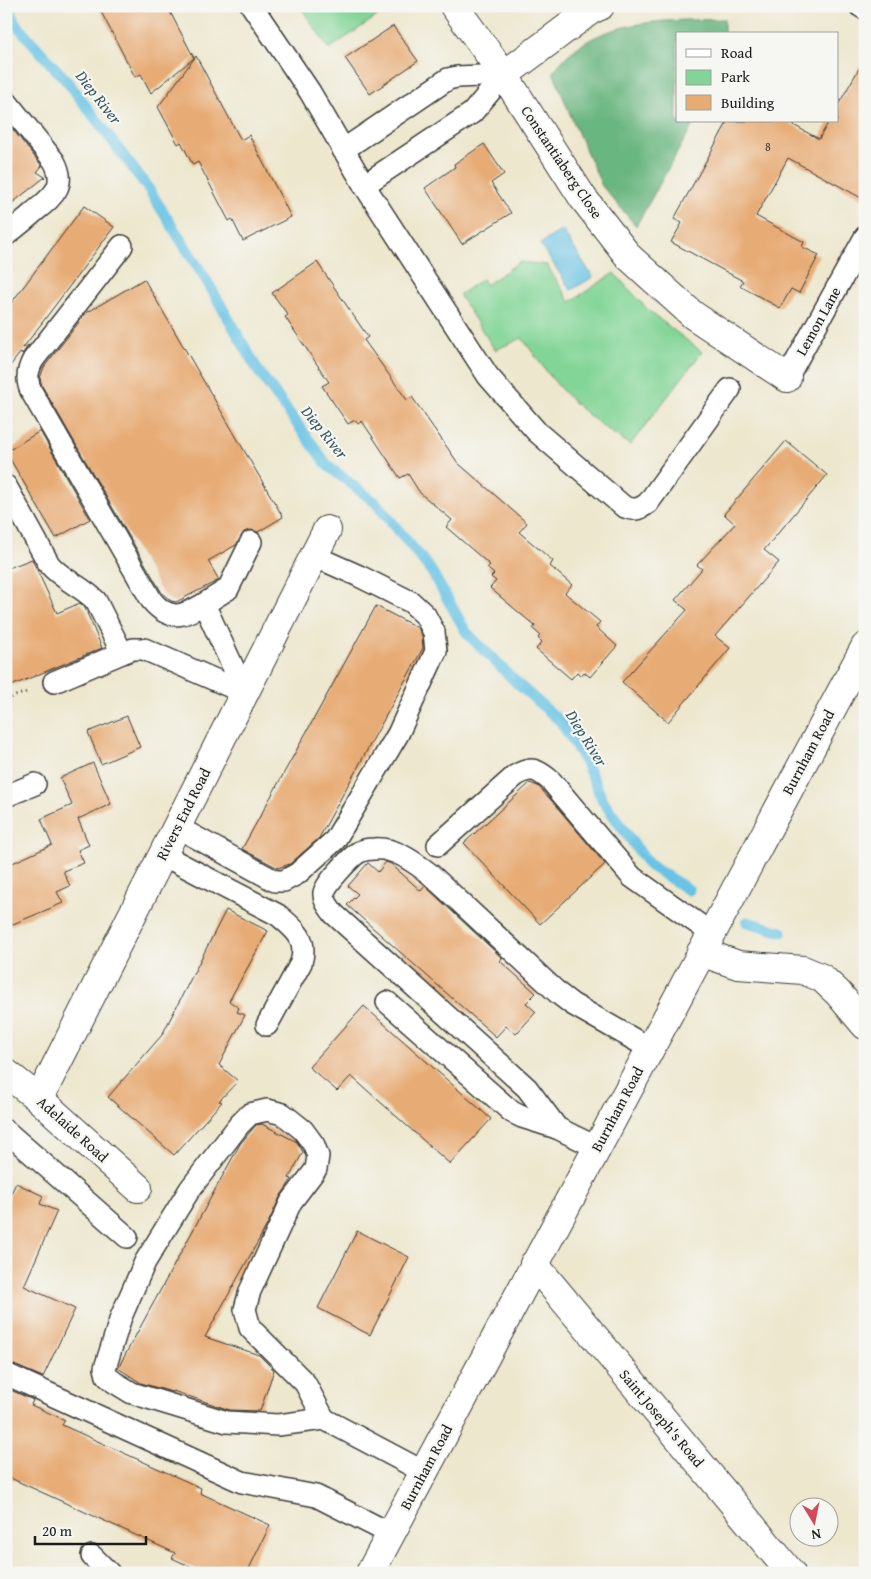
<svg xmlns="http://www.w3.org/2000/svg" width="871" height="1579" viewBox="0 0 871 1579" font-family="'Gentium Book Plus',serif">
	<rect width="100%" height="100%" fill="#f6f6f2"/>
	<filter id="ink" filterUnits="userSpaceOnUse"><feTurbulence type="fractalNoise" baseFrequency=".02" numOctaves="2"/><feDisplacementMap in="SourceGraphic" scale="10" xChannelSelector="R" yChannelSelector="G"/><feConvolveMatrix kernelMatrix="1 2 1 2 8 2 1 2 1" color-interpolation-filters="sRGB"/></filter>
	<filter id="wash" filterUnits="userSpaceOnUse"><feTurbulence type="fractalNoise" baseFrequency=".0096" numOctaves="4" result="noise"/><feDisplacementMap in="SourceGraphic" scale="20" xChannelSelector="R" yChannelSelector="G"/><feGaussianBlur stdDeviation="1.12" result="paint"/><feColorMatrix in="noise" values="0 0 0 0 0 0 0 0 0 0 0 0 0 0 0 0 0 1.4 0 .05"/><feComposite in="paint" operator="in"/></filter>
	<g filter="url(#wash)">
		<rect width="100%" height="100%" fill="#ede7ce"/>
		<!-- green -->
		<g fill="#83d597" stroke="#50785a">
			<polygon points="300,6 392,6 329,49"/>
			<path d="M519,262L547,265L570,302L614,273L649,311L702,352L630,445C606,429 582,412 562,390C547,374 535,355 522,338L495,350L459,295L482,279L486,285Z"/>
		</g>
		<!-- forest -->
		<path fill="#6ab680" stroke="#43694e" d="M724,19V34H677V121H695L636,226L602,186L574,124L553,72C558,66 563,59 569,54C612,17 671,21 724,19Z"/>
		<!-- water -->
		<polygon fill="#68c3e5" stroke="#427080" points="562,230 593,277 571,290 540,244"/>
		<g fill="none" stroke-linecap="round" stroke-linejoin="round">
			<!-- stream -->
			<g stroke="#68c3e5" stroke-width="11">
				<polyline points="8,6 15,23 70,85 148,188 208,283 259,372 328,466 376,503 430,569 467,633 518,684 561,722 586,763 603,801 649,865 689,890"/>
				<polyline points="747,922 782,932"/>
			</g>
		</g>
		<g id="blocks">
			<!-- building -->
			<g fill="#e7ab74">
				<polygon points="98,6 167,6 194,58 151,93 141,74 135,77"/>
				<polygon points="393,26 418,61 370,94 345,58"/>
				<polygon points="196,56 241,140 249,135 291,217 243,241 232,219 229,221 198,162 193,165 181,142 178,144 158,107"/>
				<polygon points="865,58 865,200 788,158 756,216 804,242 802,247 819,255 799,293 791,289 780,308 740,286 743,281 671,242 682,223 674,219 728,121 786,121 819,139 829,121 837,121 837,107"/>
				<polygon points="6,121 42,166 37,172 45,177 6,208"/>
				<polygon points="484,144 504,174 491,183 511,213 462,244 425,188 455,167 454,164"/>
				<polygon points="84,206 114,227 23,348 29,345 22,354 21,352 6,371 6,310"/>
				<polygon points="317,262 368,337 364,340 407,400 412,397 458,463 527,523 519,532 553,561 550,566 572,585 565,593 600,622 596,627 617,646 590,677 584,672 581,676 577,672 571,679 536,649 542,642 538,638 540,635 533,629 535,626 490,588 496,581 491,577 494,574 487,568 490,565 446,527 452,520 420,493 408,474 400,478 362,421 358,424 355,420 348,424 322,386 329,382 285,317 288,315 272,293"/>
				<polygon points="144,279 283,517 258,532 251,530 244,532 236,545 208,561 219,580 176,602 171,601 162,593 42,386 40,378 44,367 86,313"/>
				<polygon points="40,431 90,519 56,538 6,452"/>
				<polygon points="786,441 827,475 764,550 779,562 715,636 730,648 668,722 622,682 687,610 675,600 702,569 697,565 735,524 724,514"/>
				<polygon points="32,559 57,613 80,603 85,608 102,648 6,688 6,569"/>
				<polygon points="376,606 418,628 422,636 423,648 319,838 290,864 278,868 242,849"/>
				<polygon points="127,716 140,747 101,764 88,732"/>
				<polygon points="93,763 111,804 78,819 89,845 78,850 84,863 63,871 70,886 57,892 63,903 6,927 6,866 52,845 41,819 72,805 60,778"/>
				<polygon points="530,783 538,786 551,800 605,864 540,924 464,843"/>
				<polygon points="386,862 391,864 421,891 425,886 502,958 500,961 536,993 526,1003 536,1012 516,1034 506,1026 496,1037 347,905 358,894 348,886 368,863 378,872"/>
				<polygon points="226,910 268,931 229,1001 239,1008 237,1012 245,1015 219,1065 238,1081 219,1101 222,1102 174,1155 108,1097 162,1035"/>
				<polygon points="364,1006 491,1119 450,1164 351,1076 337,1091 309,1067"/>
				<polygon points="262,1124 297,1142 303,1152 289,1178 292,1179 280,1197 267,1225 205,1337 259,1355 274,1370 260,1411 230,1410 173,1391 172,1392 141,1383 118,1368 240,1144 256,1125"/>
				<polygon points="16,1183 43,1196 40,1204 57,1211 24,1286 75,1309 43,1377 6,1362 6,1204"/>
				<polygon points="357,1231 409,1257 370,1335 318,1308"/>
				<polygon points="6,1388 33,1400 31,1405 65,1420 62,1425 201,1488 200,1493 270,1525 247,1573 204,1573 172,1558 175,1553 6,1476"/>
			</g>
		</g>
	</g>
	<g filter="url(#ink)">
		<use href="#blocks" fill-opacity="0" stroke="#3b3a37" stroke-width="1"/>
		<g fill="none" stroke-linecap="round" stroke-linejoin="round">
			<defs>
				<g id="lane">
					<path d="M252,6L310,92L364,185L488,376L537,432L623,506C633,511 639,510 648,503L730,389"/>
					<polyline points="860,6 865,9"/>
					<path d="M6,101L54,161C68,186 52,197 34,212C25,220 15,228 6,235"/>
					<polyline points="343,150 448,79 457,77 504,75"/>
					<polyline points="364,185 472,113 504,75"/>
					<path d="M122,246L33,360C27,371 26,380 31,391L152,601C170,622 183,616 204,604"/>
					<polyline points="787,378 865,237"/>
					<path d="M6,486L49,564C62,580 82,586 96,601L122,653L133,649H144L245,693"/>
					<polyline points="54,682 122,653"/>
					<polyline points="245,693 204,604 228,589 251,542"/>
					<polyline points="6,796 35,784"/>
					<polyline points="177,827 275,881 284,881 297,874 335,840 398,734 436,651 434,632 425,615 411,602 359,576 314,556"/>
					<path d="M438,845L515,776C531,766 537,769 551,781L632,877L711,933"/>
					<path d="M163,855L278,915C296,930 308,939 301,963L267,1025"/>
					<polyline points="387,1002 512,1112 522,1117 557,1128"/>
					<polyline points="6,1131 127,1237"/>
					<path d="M596,1147L557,1128L527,1088L334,914C330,908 323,901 324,893C324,885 352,856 359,852C363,850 370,849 374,849C395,847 415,863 430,874L559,994L572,1004L649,1048"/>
					<polyline points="6,1374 242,1482 316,1496 391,1534"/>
					<polyline points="324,1419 278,1425 227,1422 132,1393 114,1382 107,1376 105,1368 121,1317 145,1262 190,1189 239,1125 250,1114 267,1110 283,1114 303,1130 314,1145 318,1156 316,1169 291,1202 250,1291 245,1309 250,1328 305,1383 324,1419 424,1472"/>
					<polyline points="92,1556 109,1573"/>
				</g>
				<g id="street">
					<polyline points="454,6 504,75 583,198 629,257 693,315 787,378"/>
					<polyline points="504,75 591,10 600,6"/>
					<polyline points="701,952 738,965 803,970 822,978 838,993 865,1025"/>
					<polyline points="6,1073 39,1099 138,1188"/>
					<polyline points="39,1099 327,530"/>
					<polyline points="534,1264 791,1573"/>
				</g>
				<polyline id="secondary" points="370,1573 865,647"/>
			</defs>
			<!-- lane casing -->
			<use href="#lane" stroke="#3b3a37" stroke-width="24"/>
			<!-- street casing -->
			<use href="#street" stroke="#3b3a37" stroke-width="30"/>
			<!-- secondary casing -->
			<use href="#secondary" stroke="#3b3a37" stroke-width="30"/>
			<!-- path -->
			<polyline stroke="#3b3a37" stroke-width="3" stroke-dasharray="1 4" stroke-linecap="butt" points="6,699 27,692"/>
			<!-- lane -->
			<use href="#lane" stroke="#fff" stroke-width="21"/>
			<!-- street -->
			<use href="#street" stroke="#fff" stroke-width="28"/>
			<!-- secondary -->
			<use href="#secondary" stroke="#fff" stroke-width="28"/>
		</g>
	</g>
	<g text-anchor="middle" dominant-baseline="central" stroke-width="4.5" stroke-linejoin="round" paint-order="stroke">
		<!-- number labels -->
		<g font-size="12" fill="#4f4032">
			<text x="768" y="146">8</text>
		</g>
		<!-- street labels -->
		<g font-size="15" fill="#1c1c1c" stroke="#f6f6f2">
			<text transform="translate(562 162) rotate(56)">Constantiaberg Close</text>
			<text transform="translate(818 321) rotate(-61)">Lemon Lane</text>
			<text transform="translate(808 752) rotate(-62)">Burnham Road</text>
			<text transform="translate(183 814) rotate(-63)">Rivers End Road</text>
			<text transform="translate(617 1109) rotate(-62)">Burnham Road</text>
			<text transform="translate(73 1129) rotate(42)">Adelaide Road</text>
			<text transform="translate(662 1418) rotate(50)">Saint Joseph's Road</text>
			<text transform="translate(426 1467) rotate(-62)">Burnham Road</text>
		</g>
		<!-- water labels -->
		<g font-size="16" font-style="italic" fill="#375662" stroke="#f6f6f2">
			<text transform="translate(99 97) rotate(52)">Diep River</text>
			<text transform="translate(325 432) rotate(51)">Diep River</text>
			<text transform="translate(587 738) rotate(58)">Diep River</text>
		</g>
	</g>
	<!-- margin -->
	<rect width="871" height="1579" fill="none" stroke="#f6f6f2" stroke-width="25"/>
	<!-- legend -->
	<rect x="676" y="32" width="162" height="90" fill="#f6f6f2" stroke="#9f9f9c"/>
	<rect x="686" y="49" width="25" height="8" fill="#ffffff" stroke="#9f9f9c"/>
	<text x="721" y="58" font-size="15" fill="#1c1c1c">Road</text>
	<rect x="686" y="70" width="25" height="15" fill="#83d597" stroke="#9f9f9c"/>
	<text x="721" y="82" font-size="15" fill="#1c1c1c">Park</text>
	<rect x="686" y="95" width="25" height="15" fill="#e7ab74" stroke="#9f9f9c"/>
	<text x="721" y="108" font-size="15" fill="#1c1c1c">Building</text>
	<!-- north arrow -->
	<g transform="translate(814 1522) rotate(170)"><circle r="24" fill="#f6f6f2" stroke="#9f9f9c"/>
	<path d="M0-4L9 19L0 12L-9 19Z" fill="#d1495b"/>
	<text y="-8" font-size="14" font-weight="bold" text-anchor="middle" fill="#1c1c1c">N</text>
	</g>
	<!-- scale -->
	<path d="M35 1536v8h111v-8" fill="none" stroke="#1c1c1c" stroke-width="2.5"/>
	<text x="42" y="1536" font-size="15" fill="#1c1c1c" stroke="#f6f6f2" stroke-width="4" paint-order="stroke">20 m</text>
</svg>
